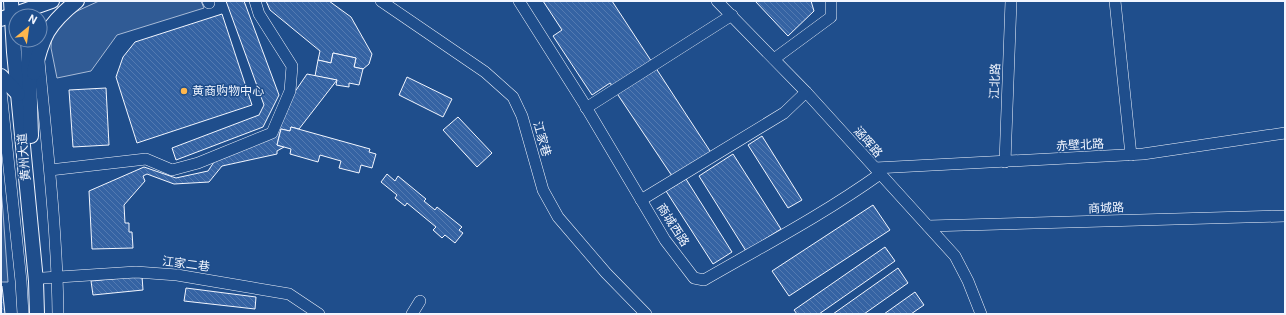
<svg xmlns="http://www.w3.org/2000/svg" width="1286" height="315" viewBox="0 0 1286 315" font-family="Roboto,'Noto Sans SC',sans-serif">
	<defs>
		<pattern id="building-back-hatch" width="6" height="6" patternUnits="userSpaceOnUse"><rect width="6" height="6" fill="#3563a3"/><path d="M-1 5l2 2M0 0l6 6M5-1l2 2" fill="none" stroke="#537ab1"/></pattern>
	</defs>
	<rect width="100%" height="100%" fill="#1f4e8c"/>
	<!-- built -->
	<g fill="#305b95" stroke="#a8bbd7">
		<polygon points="99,1 201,1 204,8 117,35 91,71 57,78 51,48 52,31 75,12"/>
		<polygon points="1,189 3,212 8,282 1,282"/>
	</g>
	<!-- building -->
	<g fill="url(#building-back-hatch)" stroke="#f2f6ff">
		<polygon points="226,1 244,1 279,95 263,127 176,160 172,148 259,115 264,105"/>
		<polygon points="266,1 329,1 351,17 372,54 369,64 363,69 354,67 356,58 333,53 331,63 318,60 320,51 270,10"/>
		<polygon points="543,1 612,1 712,154 674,179 610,83 592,95 553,36 562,30"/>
		<polygon points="755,1 811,1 814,11 788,36"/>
		<polygon points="222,14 252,105 137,143 116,77 123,57 135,42"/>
		<polygon points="333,53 356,58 354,67 363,69 359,85 349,83 349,87 336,85 337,80 315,76 318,60 331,63"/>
		<polygon points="307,74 337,80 299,129 291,127 290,131 281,129 277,145 284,147 277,151 277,154 222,166 209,182 174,184 147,174 143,176 145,181 124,205 125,223 129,223 129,232 132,232 133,248 92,249 89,191 144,167 176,178 208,171 216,159 275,136 292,96"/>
		<polygon points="407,77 452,99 443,117 399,95"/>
		<polygon points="106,88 109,145 73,147 69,90"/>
		<polygon points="458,117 492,153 477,167 443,130"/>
		<polygon points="291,127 370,149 369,152 376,154 372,168 361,165 359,173 339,168 341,161 320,155 318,162 290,154 291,149 277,145 281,129 290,131"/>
		<polygon points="762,136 802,200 788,208 748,145"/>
		<polygon points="733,154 781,229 746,251 699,176"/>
		<polygon points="387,174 395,181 398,176 426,199 424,201 435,210 437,207 462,227 459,230 463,233 455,243 445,235 442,238 433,230 436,227 407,203 405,206 395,198 397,195 381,182"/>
		<polygon points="686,179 732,252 713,264 666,191"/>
		<polygon points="873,205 890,230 789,296 772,271"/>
		<polygon points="885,247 895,261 819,314 797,314 794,310"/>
		<polygon points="898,268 908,283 864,314 833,314"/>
		<polygon points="142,276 143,290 93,295 91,281"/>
		<polygon points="1,286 2,286 5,314 1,314"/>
		<polygon points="186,288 256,297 255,309 184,301"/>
		<polygon points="915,292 924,305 911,314 884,314"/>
	</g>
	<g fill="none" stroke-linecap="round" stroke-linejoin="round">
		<defs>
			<g id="minor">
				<polyline points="208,1 209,3"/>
				<polyline points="381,1 485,72 513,97 522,116 543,190 558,217 606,273 646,314"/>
				<path d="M519,1L583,102L665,240L694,278L704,280C763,246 824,214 880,174"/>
				<polyline points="717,1 806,92 955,256 968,281 981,314"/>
				<polyline points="1115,1 1131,155"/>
				<polyline points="774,59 831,17 831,1"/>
				<path d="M39,61C47,146 57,230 58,314"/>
				<polyline points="1,91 21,281 23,314"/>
				<polyline points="586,108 732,15"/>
				<polyline points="1005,162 1011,1"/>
				<polyline points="875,168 1143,154 1285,133"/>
				<polyline points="50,170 146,159 172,170 198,163 272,133 290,91 292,66 259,14 255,1"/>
				<polyline points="641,200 784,113 806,92"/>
				<polyline points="928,226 1285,216"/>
				<polyline points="43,278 136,272 177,275 289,294 319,314"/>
				<polyline points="412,314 420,301"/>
			</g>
			<g id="major">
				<polyline points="11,1 14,52 36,281 37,314"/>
				<polyline points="1,19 52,1"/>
				<polyline points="28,40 31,136"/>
				<path d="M34,73C42,37 48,24 77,1"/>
				<polyline points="1,76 18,94"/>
			</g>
		</defs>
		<!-- minor casing -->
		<use href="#minor" stroke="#f2f6ff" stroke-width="12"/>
		<!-- major casing -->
		<use href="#major" stroke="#f2f6ff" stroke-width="16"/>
		<!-- minor -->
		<use href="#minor" stroke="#1f4e8c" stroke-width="11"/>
		<!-- major -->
		<use href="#major" stroke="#1f4e8c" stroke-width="14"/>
	</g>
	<!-- markers -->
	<circle fill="#ffb74d" stroke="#1f4e8c" stroke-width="1.5" cx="184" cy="91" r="4"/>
	<g text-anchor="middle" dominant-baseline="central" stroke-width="3" stroke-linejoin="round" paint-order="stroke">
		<!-- street labels -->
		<g font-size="12" fill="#f2f6ff" stroke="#1f4e8c">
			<text transform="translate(995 81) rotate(-88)">江北路</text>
			<text transform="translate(542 139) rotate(74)">江家巷</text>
			<text transform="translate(868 142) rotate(48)">涵晖路</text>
			<text transform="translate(1080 145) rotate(-3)">赤壁北路</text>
			<text transform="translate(24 157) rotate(-95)">黄州大道</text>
			<text transform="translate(1106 208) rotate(-2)">商城路</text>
			<text transform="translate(673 225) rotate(57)">商城西路</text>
			<text transform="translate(186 264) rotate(7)">江家二巷</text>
		</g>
		<!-- poi labels -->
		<g font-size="12" fill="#f2f6ff" stroke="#1f4e8c" text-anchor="start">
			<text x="192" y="91">黄商购物中心</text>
		</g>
	</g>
	<!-- border -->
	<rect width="1286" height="315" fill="none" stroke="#f2f6ff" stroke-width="4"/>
	<!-- north arrow -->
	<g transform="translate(28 28) rotate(29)"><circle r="19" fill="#1f4e8c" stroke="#7391ba"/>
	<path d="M0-3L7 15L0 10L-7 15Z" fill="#ffb74d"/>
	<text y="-6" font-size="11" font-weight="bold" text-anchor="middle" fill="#f2f6ff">N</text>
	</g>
</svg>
